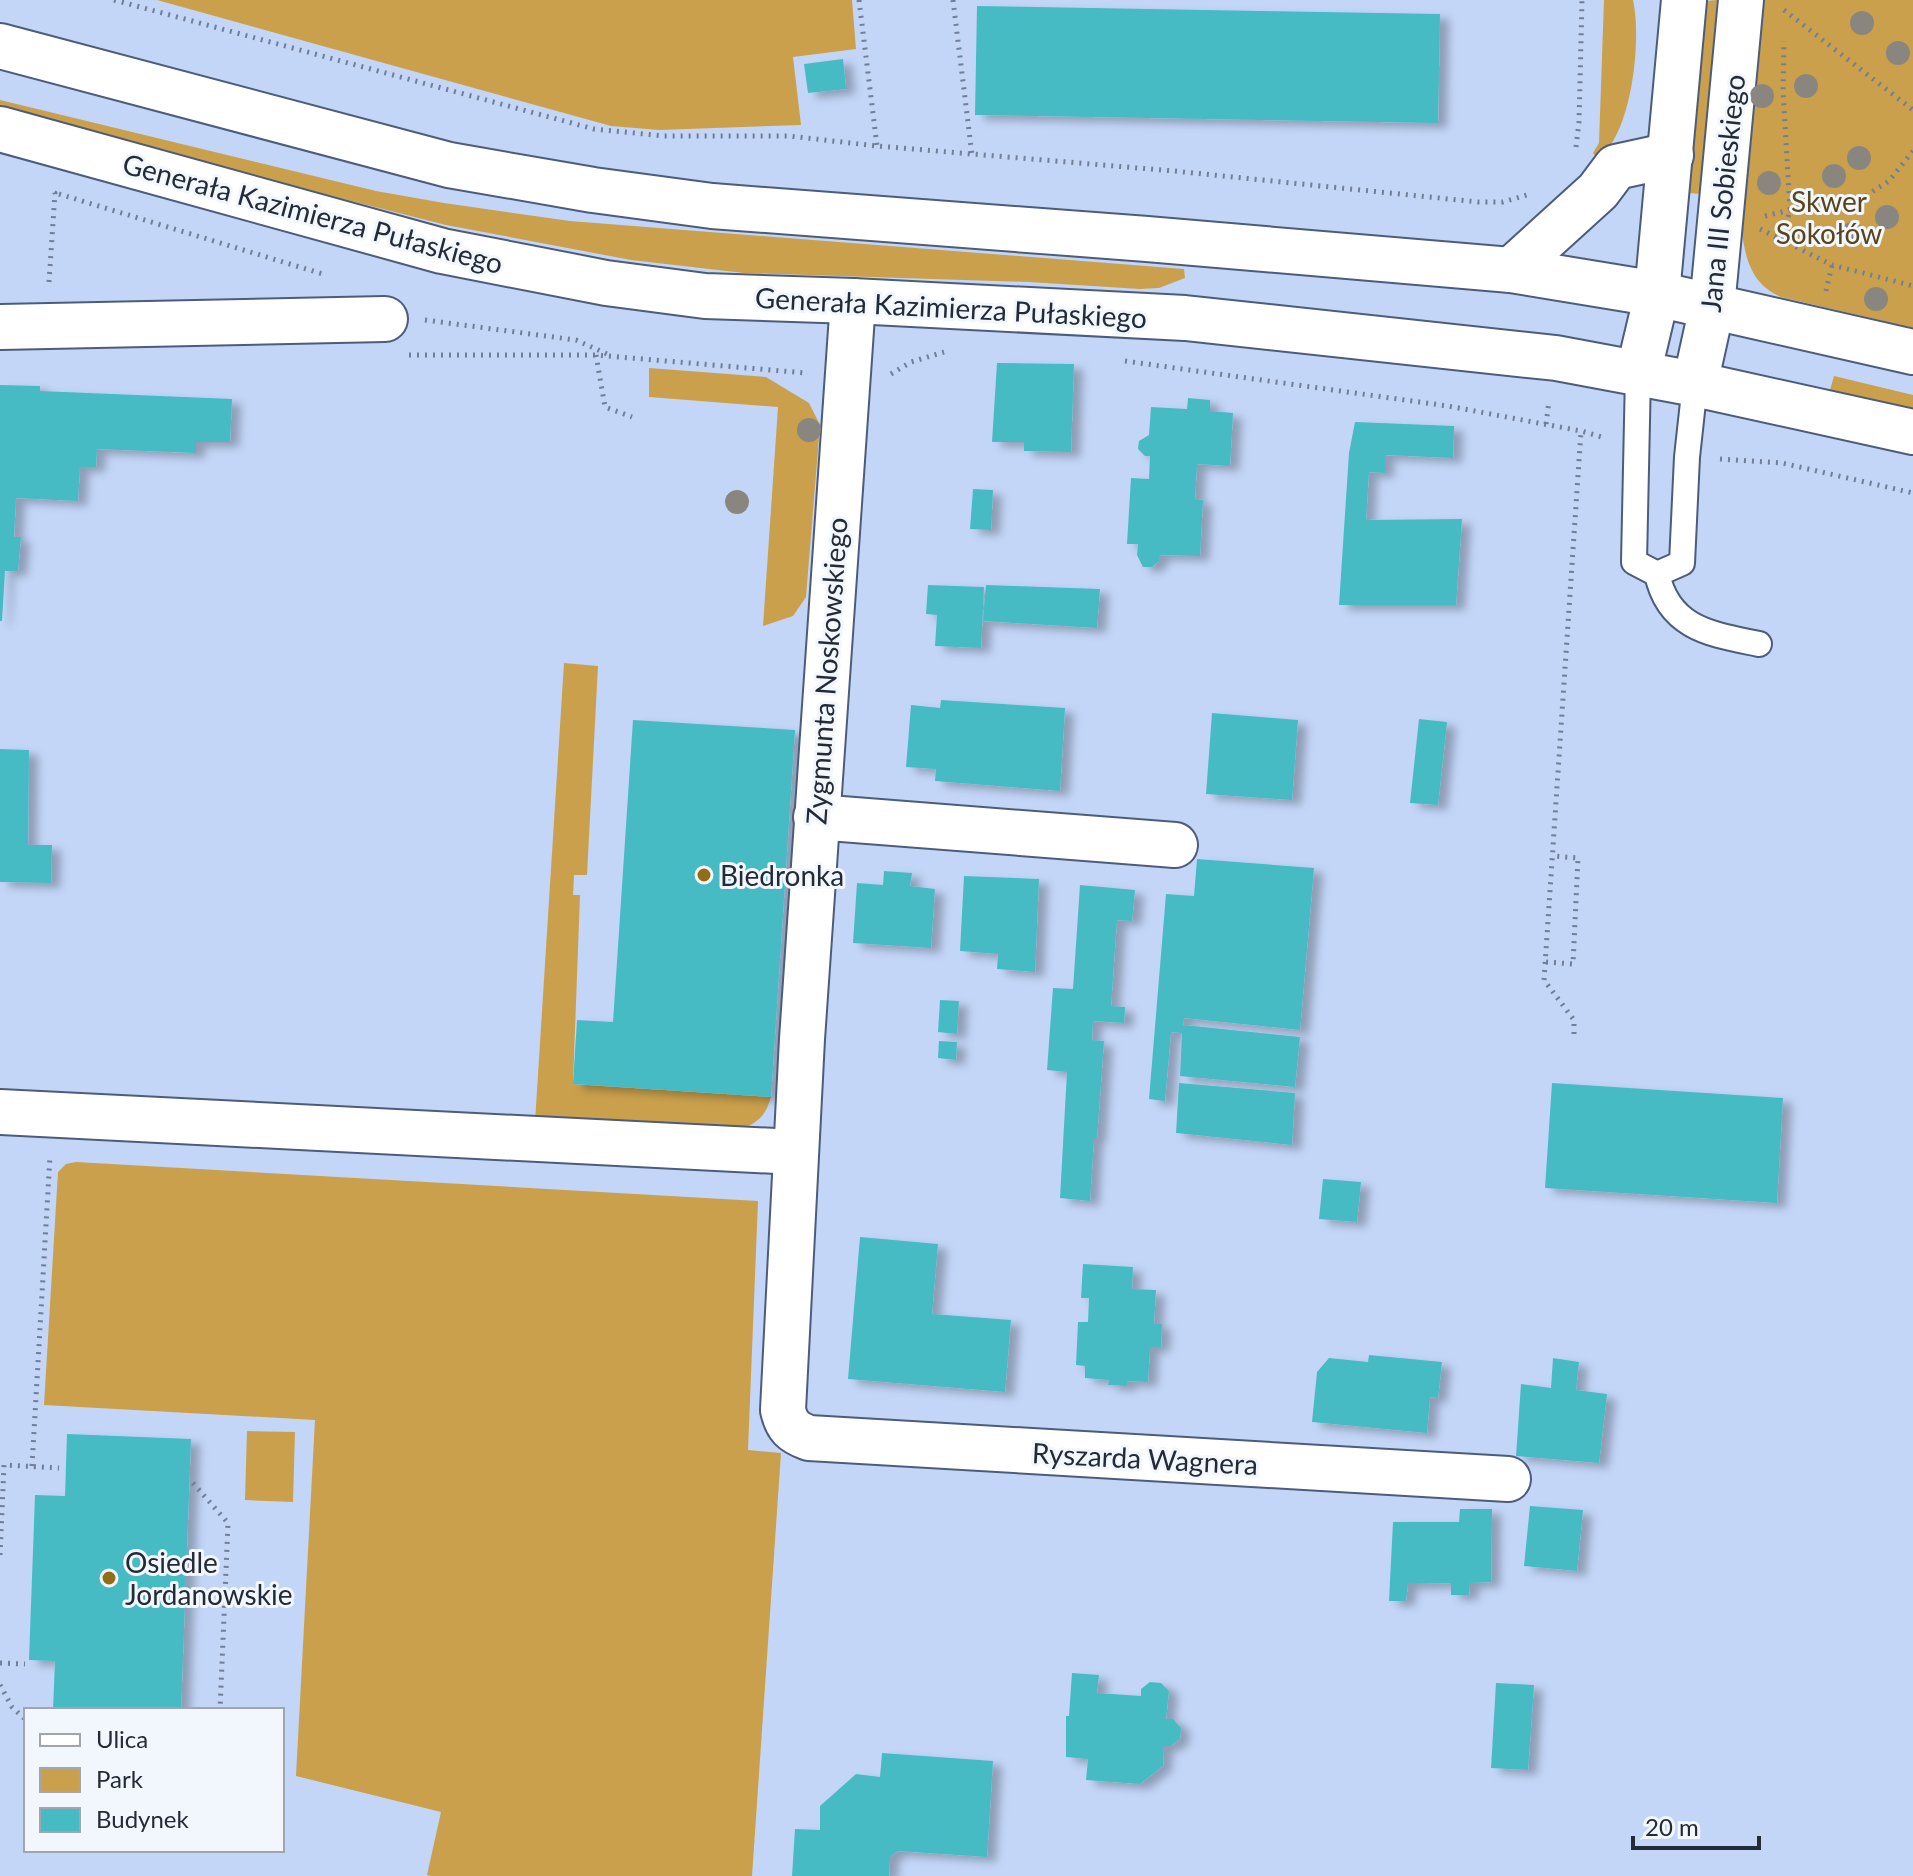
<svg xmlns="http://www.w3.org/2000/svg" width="1913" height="1876" viewBox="0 0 1913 1876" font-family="Lato,sans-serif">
	<defs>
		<filter id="shadow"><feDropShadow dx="9" dy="5" stdDeviation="4" flood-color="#0004"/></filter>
	</defs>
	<rect width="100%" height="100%" fill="#c3d6f8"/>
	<!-- green -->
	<g fill="#caa04c">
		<polygon points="157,0 852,0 856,49 793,57 801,125 659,130 611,126"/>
		<path d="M1604,0H1633C1642,39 1632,137 1597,159L1593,153L1599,143Z"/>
		<polygon points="1717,0 1701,194 1689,193 1706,1"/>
		<path d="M1762,0H1913V328L1781,297C1753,285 1746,262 1742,233Z"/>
		<polygon points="0,100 376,191 444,203 570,221 1184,269 1185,278 1159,288 1140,289 1029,282 744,273 631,260 446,225 0,112"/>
		<polygon points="649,368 766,377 809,403 820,425 806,597 793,616 763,626 778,407 649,397"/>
		<polygon points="1834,376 1913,395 1913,409 1830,390"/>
		<path d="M564,663L598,666L587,875H574L573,895H580L573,1084L771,1097C765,1117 758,1123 738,1130L535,1122Z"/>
		<polygon points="76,1162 758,1201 748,1450 781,1453 752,1876 431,1876 427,1875 441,1812 296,1776 315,1420 44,1405 58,1172 66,1164"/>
		<polygon points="247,1431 295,1432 293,1502 245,1500"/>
	</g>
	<!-- building -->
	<g fill="#47bbc4" filter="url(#shadow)">
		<polygon points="977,6 1440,14 1438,123 975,115"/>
		<polygon points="843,59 846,89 808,93 804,64"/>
		<polygon points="997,363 1074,364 1071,452 1024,451 1024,442 992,442"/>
		<polygon points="0,385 40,386 40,391 232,399 230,442 196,442 196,453 97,449 96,467 80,467 78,501 16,498 14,537 21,537 18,571 5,571 2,621 0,621"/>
		<polygon points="1188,398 1210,400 1210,411 1233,413 1230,466 1197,464 1195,499 1203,500 1200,556 1159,555 1159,561 1152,567 1143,567 1137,555 1138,544 1127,544 1131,478 1149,479 1150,456 1145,456 1138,449 1139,441 1149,435 1151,407 1187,409"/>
		<polygon points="1355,422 1454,426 1453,458 1385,455 1385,473 1369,472 1366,520 1462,519 1456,605 1339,605 1349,453"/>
		<polygon points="973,489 993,490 991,530 970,529"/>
		<polygon points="928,585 984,587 981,648 935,646 937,615 926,614"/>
		<polygon points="986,585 1100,589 1097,628 983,621"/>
		<polygon points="941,700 1065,708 1060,791 935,781 936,769 906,767 911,705 940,708"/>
		<polygon points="1212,713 1298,720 1292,800 1206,794"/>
		<polygon points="1419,719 1447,722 1438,805 1410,803"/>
		<polygon points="633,720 795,730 771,1097 573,1084 577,1020 613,1022"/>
		<polygon points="0,749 29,750 28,845 52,845 51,883 0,882"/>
		<polygon points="1197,859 1314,868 1300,1030 1184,1018 1183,1025 1300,1037 1295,1087 1180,1076 1182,1033 1171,1032 1165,1101 1149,1099 1166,894 1194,896"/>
		<polygon points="884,871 912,873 910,886 935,889 931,948 853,943 857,883 883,885"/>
		<polygon points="964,876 1039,879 1035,972 997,969 998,954 960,951"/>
		<polygon points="1080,885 1135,890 1132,921 1117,920 1111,1006 1125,1007 1124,1023 1093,1021 1092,1040 1104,1041 1097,1138 1094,1138 1090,1201 1060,1198 1067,1072 1047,1070 1053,988 1073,989"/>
		<polygon points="940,1000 959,1001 957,1034 938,1032"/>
		<polygon points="939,1041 957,1042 956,1060 938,1058"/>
		<polygon points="1179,1083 1295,1093 1292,1145 1176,1133"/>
		<polygon points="1552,1083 1783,1098 1777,1203 1545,1188"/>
		<polygon points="1323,1179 1361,1182 1357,1222 1319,1219"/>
		<polygon points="860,1237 938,1244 932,1314 1011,1320 1005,1392 848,1379"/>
		<polygon points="1083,1264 1133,1267 1132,1289 1156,1290 1154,1324 1162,1324 1161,1347 1150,1347 1148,1382 1127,1381 1127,1386 1108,1385 1109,1380 1085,1378 1085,1366 1076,1365 1078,1322 1088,1322 1089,1298 1081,1298"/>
		<polygon points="1369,1355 1442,1362 1438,1398 1430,1397 1427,1433 1312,1422 1317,1372 1329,1358 1368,1362"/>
		<polygon points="1553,1358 1579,1362 1576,1390 1607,1394 1599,1463 1516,1456 1521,1384 1551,1388"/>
		<polygon points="67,1434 191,1439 181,1710 53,1710 55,1661 29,1660 35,1495 65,1496"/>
		<polygon points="1530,1506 1583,1510 1577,1571 1524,1566"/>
		<polygon points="1460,1509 1492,1509 1491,1582 1470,1583 1469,1595 1451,1595 1451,1583 1408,1584 1406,1601 1389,1601 1393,1522 1459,1522"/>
		<polygon points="1072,1673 1099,1675 1097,1693 1141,1696 1141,1689 1150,1682 1161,1683 1169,1691 1166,1719 1173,1719 1181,1728 1180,1739 1171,1746 1164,1746 1163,1766 1140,1784 1086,1780 1088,1759 1066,1757 1066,1716 1069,1716"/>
		<polygon points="1496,1683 1534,1685 1528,1770 1491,1768"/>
		<polygon points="882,1753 993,1761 987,1857 898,1851 890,1857 889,1876 792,1876 795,1829 820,1830 820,1806 856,1774 880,1777"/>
	</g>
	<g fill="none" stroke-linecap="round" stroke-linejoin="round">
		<defs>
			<g id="service">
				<polyline points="1638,374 1634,562 1657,574"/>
				<polyline points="1657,574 1682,563 1687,457 1695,384"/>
				<path d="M1657,574C1669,629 1711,634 1759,644"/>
			</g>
			<g id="minor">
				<path d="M853,301L802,1039L783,1410C787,1427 793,1432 809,1438L1508,1479"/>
				<polyline points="0,327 385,319"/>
				<polyline points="816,817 1175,845"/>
				<polyline points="0,1112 795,1152"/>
			</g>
			<g id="tertiary">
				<polyline points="1511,270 1598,191 1616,167 1671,155"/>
				<polyline points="1638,374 1657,294 1684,0"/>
				<polyline points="1695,384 1712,307 1741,0"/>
			</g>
			<g id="secondary">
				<polyline points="0,46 449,165 593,190 712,206 1147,239 1511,270 1657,294 1913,352"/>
				<polyline points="0,129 442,251 606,283 705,296 853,301 1185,318 1556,358 1695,384 1913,432"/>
			</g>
		</defs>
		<!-- service casing -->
		<use href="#service" stroke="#4d5c7a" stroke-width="28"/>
		<!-- minor casing -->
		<use href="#minor" stroke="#4d5c7a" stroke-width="48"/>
		<!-- tertiary casing -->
		<use href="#tertiary" stroke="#4d5c7a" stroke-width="48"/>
		<!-- secondary casing -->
		<use href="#secondary" stroke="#4d5c7a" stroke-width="48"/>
		<!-- path -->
		<g stroke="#717e95" stroke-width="5" stroke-dasharray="2 6" stroke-linecap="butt">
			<polyline points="114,0 594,129 664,136 789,136 877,146 1174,171 1478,202 1503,202 1527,195"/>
			<polyline points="859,0 877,146"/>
			<polyline points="953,0 972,155"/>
			<polyline points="1784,10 1913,110"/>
			<polyline points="1576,147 1579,122 1582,0"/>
			<polyline points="59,194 326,275"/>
			<polyline points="1765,216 1790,210 1818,211 1864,197 1889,181 1913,151"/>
			<polyline points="1760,229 1832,265 1913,286"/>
			<polyline points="1782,240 1790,210 1783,91 1784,41"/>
			<polyline points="49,282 55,193 51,191"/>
			<polyline points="1826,291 1832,265"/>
			<polyline points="425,320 576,340 607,354"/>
			<polyline points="409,355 596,355 806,373"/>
			<polyline points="596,355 605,407 632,417"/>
			<polyline points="1125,361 1448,406 1581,431 1605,438"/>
			<polyline points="891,374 911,362 944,352"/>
			<polyline points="1546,424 1549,401"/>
			<polyline points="1720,459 1782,463 1913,493"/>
			<polyline points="1546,962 1573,964 1578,858 1553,856"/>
			<polyline points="1574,1034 1574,1020 1544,980 1581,431"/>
			<polyline points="32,1466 50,1156"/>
			<polyline points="193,1483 228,1523 220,1710"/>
			<polyline points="0,1555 4,1465 59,1468"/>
			<polyline points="0,1663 25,1664"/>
			<polyline points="0,1685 12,1707 26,1720"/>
		</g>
		<!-- service -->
		<use href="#service" stroke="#fff" stroke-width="24"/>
		<!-- minor -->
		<use href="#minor" stroke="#fff" stroke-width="44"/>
		<!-- tertiary -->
		<use href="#tertiary" stroke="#fff" stroke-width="44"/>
		<!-- secondary -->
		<use href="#secondary" stroke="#fff" stroke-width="44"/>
	</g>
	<!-- trees -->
	<g fill="#89867f">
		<circle cx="1862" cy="23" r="12"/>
		<circle cx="1898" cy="53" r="12"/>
		<circle cx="1806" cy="86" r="12"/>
		<circle cx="1762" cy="96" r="12"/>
		<circle cx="1859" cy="158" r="12"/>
		<circle cx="1834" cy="176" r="12"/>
		<circle cx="1769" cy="183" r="12"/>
		<circle cx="1887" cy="217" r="12"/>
		<circle cx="1852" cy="234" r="12"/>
		<circle cx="1876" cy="299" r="12"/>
		<circle cx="809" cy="430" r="12"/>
		<circle cx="737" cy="502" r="12"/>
	</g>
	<!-- markers -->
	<g fill="#936d15" stroke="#f2f6fd" stroke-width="3">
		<circle cx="704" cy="875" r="8"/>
		<circle cx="109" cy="1578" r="8"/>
	</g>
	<g text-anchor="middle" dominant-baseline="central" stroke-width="6" stroke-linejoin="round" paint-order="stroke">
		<!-- street labels -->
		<g font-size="28" fill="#242b38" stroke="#f2f6fd">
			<text transform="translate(1722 193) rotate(-84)">Jana III Sobieskiego</text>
			<text transform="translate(313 213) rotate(15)">Generała Kazimierza Pułaskiego</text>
			<text transform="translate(951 307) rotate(3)">Generała Kazimierza Pułaskiego</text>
			<text transform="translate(826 671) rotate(-86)">Zygmunta Noskowskiego</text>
			<text transform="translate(1145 1458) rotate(3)">Ryszarda Wagnera</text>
		</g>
		<!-- park labels -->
		<g font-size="28" fill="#59451c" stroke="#f2f6fd">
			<text x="1829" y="201">Skwer<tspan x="1829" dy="32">Sokołów</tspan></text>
		</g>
		<!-- poi labels -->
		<g font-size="28" fill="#242b38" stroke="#f2f6fd" text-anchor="start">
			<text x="720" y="875">Biedronka</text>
			<text x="125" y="1562">Osiedle<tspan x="125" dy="32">Jordanowskie</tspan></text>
		</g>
	</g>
	<!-- legend -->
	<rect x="24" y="1708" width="260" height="144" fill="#f2f6fd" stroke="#a0a5ae" stroke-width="2"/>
	<rect x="40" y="1734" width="40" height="12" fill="#ffffff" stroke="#a0a5ae" stroke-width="2"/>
	<text x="96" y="1748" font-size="24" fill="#242b38">Ulica</text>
	<rect x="40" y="1768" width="40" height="24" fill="#caa04c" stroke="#a0a5ae" stroke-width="2"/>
	<text x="96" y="1788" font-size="24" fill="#242b38">Park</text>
	<rect x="40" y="1808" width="40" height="24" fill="#47bbc4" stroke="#a0a5ae" stroke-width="2"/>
	<text x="96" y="1828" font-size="24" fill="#242b38">Budynek</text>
	<!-- scale -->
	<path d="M1633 1836v12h126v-12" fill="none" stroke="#242b38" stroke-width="4"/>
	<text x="1645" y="1836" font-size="24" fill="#242b38" stroke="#f2f6fd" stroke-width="6" paint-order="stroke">20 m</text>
</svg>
